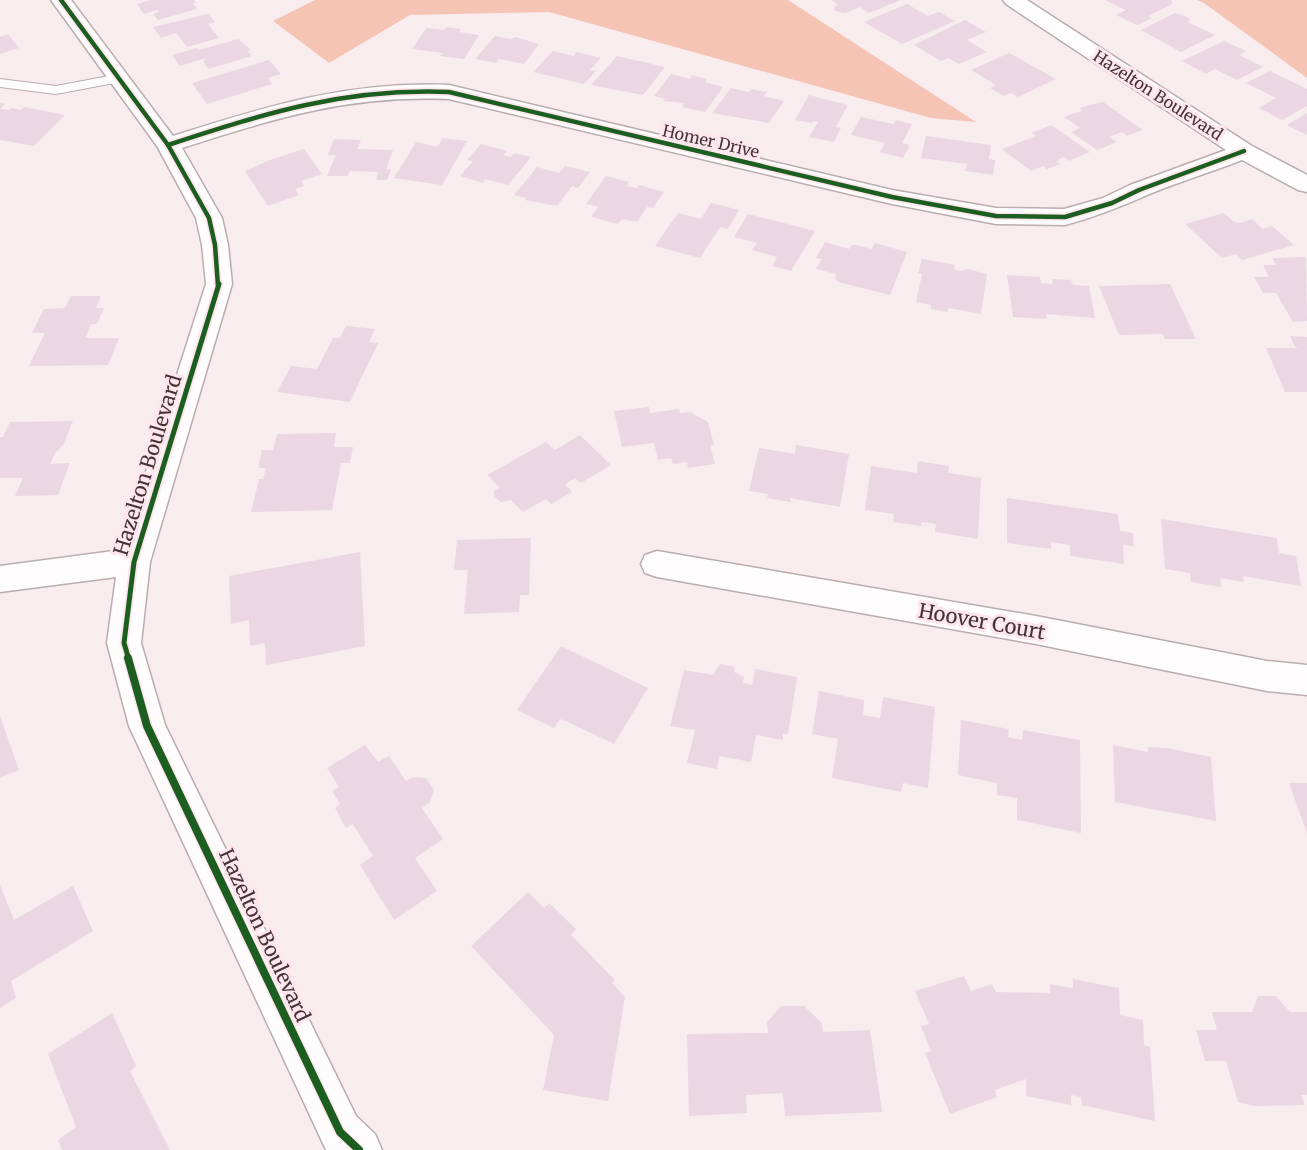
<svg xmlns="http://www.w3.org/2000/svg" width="1307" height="1150" viewBox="0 0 1307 1150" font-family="Merriweather,serif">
	<rect width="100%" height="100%" fill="#f8ecef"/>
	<!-- forest -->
	<g fill="#f6c4b5">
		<polygon points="315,0 788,0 976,122 931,118 549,12 410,15 329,63 273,21"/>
		<polygon points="1197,0 1307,0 1307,78 1204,3"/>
	</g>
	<!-- building -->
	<g fill="#ead7e2">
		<polygon points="151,0 194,0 196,3 193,3 197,9 158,20 153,14 159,12 157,10 144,14 137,4"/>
		<polygon points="831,0 901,0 869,13 860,7 846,13 839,12 834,10 835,6 839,5"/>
		<polygon points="1105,0 1171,0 1173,4 1148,16 1152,18 1137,25 1116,15 1126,10"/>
		<polygon points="907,4 928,16 939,12 955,21 902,44 864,22"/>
		<polygon points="1175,13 1190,18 1188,22 1215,35 1181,52 1141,30"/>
		<polygon points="208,14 215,22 208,24 219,38 187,47 176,33 161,38 153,27"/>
		<polygon points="965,20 986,32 967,40 987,52 959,64 948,58 941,61 914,45"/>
		<polygon points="447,27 461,29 459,32 479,35 464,59 440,56 443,53 412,49 426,28 445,30"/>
		<polygon points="8,34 19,48 0,54 0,37"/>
		<polygon points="495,36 510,39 516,37 539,44 524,64 499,59 496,63 475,59"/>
		<polygon points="238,39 251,50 247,51 252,56 208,69 203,61 206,58 180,66 172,55 197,48 199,50"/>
		<polygon points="1224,41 1246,51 1239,55 1263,67 1237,80 1215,69 1206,74 1182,61"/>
		<polygon points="553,51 574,56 576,52 601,58 590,70 596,71 584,84 533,72"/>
		<polygon points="1009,53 1056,79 1018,97 1011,93 1004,96 990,88 996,85 971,70"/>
		<polygon points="617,56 665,67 643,95 591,85"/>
		<polygon points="269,60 281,74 268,78 272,84 207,104 192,83"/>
		<polygon points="1270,71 1307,89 1307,106 1282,120 1259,108 1276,98 1246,83"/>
		<polygon points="671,74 690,79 692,75 707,79 705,82 723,87 705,112 682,107 684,103 663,101 665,99 654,96"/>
		<polygon points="731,88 749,92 752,89 767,92 764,96 784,101 769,123 712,113"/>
		<polygon points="809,95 848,105 836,127 841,128 834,142 809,137 818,122 813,121 812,123 795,120"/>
		<polygon points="1103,102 1143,130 1127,136 1122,132 1109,137 1117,142 1097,150 1071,132 1080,128 1064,117 1081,111 1080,108 1086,106"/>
		<polygon points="0,103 5,104 0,109 9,110 11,108 21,110 24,107 65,115 34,146 0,140"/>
		<polygon points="1307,113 1307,135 1287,125"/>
		<polygon points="861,117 894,124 896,120 912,124 902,143 910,145 903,158 880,152 885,143 851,135"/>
		<polygon points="1051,125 1090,152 1069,161 1064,157 1056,161 1060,164 1047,169 1043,166 1031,171 1002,149 1036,136 1031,133"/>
		<polygon points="926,136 991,145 989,159 995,160 993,175 965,171 967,164 921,158"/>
		<polygon points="443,138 467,141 442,185 394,178 416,142 437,147"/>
		<polygon points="334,139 361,140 357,149 393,150 386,169 391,170 387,180 376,180 378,172 350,171 348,176 327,176 336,155 328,155"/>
		<polygon points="481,144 507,151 503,155 511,157 514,153 531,157 508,185 485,179 483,183 460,176 473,161 467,160"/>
		<polygon points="304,149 322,174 301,181 304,186 295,189 299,195 268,206 245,171 270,160"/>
		<polygon points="565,166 590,172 578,188 572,186 557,206 525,200 526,198 514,195 537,167 559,173"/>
		<polygon points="606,176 629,182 627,186 637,188 639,185 664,192 653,208 647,207 637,222 622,219 618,224 591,217 598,207 586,204"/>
		<polygon points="711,203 739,210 728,229 720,227 700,258 655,246 678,213 701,219"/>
		<polygon points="1224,213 1234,222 1240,223 1252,219 1263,229 1272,226 1294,245 1242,260 1236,254 1222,258 1185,224"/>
		<polygon points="748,214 815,231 791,271 772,266 777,257 752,250 757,243 734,237"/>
		<polygon points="825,242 849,249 851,245 856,245 872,249 875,243 907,252 890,295 838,282 835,278 836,274 816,269 822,259 816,258"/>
		<polygon points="1306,257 1307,321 1293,322 1276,293 1263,293 1254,277 1269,277 1263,265 1276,265 1272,258"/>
		<polygon points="922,259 955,265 954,270 962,271 967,269 987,274 981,314 948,308 948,312 931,309 931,305 916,302 922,274 918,273"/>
		<polygon points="1007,275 1040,277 1041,283 1053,284 1052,279 1071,280 1073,285 1089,286 1095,318 1046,314 1047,319 1013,317"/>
		<polygon points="1170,284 1196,339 1165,339 1163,334 1119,335 1099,286"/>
		<polygon points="71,296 101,296 96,308 104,308 97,324 91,324 85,338 119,338 108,365 29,366 45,333 32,333 44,309 65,308"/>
		<polygon points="346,326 375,329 369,342 378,343 350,402 277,392 291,366 317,369 333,338 340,338"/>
		<polygon points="1290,336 1307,337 1307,392 1285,392 1266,348 1299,348 1295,347"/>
		<polygon points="649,407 650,413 679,409 680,413 690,412 708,422 714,445 710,445 715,464 688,468 687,462 673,464 671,458 658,460 654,443 622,447 614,411"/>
		<polygon points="73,421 64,443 58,451 56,451 50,464 70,463 58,495 15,496 23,478 0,478 0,437 3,437 10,422"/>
		<polygon points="336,433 334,447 353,447 350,463 341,463 332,510 251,512 259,479 263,479 266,468 258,468 262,450 273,450 277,434"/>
		<polygon points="580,435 611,465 581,483 575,478 565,484 572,492 551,504 546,499 523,512 511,500 501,502 494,496 494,491 500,488 487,475 546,442 555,450"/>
		<polygon points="796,445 849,454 840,507 790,498 790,502 767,498 768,494 749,491 759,448 795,454"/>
		<polygon points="918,461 949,466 948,473 981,478 978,539 935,532 936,524 922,522 921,526 893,522 894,514 865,510 871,466 917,473"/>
		<polygon points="1007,498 1118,514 1120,531 1133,533 1134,546 1123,545 1124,564 1070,556 1070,545 1051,542 1051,549 1007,543"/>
		<polygon points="1161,519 1277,538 1279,553 1296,556 1301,586 1243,576 1244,582 1220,578 1221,587 1191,582 1190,573 1165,569"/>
		<polygon points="531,538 529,595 520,595 519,612 464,614 468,570 454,570 457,540"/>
		<polygon points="360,552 365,646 266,665 265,643 250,646 249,620 231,624 229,576"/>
		<polygon points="561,646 648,688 614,744 568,722 560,719 554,728 517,710"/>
		<polygon points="720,664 735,667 734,672 744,677 743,683 752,685 755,669 797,677 788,734 783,734 783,740 756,735 751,762 719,756 717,769 687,763 695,730 670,726 684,670 713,675"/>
		<polygon points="819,691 864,700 863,715 880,718 883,697 935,707 928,788 903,783 901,792 832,778 838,739 812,734"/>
		<polygon points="0,716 19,770 0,778"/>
		<polygon points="961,720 1009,729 1008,737 1022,740 1023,730 1080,740 1081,833 1017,820 1017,798 997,795 997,783 958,775"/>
		<polygon points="365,745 378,762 389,756 406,781 413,777 426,778 434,790 430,802 422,808 443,839 415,858 437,891 394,920 360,865 373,856 353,824 346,828 335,808 340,804 332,791 339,787 327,768"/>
		<polygon points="1113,745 1148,752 1148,747 1167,748 1211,757 1216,821 1115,802"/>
		<polygon points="1289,783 1307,783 1307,833"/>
		<polygon points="0,885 14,920 73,886 93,931 11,981 16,998 0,1008"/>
		<polygon points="528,892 544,908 549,903 576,929 571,935 615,980 612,983 625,997 608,1101 543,1090 554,1035 471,946"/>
		<polygon points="964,976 971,991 992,984 996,992 1050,993 1050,984 1073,988 1073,979 1119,988 1120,1015 1143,1020 1144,1045 1150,1047 1155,1121 1082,1105 1081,1097 1071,1095 1071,1105 1026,1096 1026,1079 995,1090 997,1097 950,1114 925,1053 931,1051 921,1026 929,1024 915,991"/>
		<polygon points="1258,996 1276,996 1290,1012 1307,1012 1307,1095 1301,1095 1305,1105 1253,1106 1238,1102 1226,1061 1205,1061 1196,1030 1217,1030 1212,1012 1252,1012"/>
		<polygon points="781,1006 804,1006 822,1023 823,1032 870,1030 882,1112 785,1116 783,1093 746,1095 747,1113 689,1116 687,1034 768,1033 767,1022"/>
		<polygon points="112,1013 136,1066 130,1071 170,1150 62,1150 58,1140 76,1127 48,1054"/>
	</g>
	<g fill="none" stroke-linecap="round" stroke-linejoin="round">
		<defs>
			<polygon id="service" points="120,74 126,78 125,81 56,94 0,87 0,79 56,86"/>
			<g id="minor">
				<path d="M51,0H71L173,136C267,106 349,81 449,85L892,190L996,208L1064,209L1103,198L1130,185L1226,150L1006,4L1003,0H1027L1252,146L1307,175V192L1298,190L1242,160C1211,172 1178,182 1147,195C1120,207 1094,217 1065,225L996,224L892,204L449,99C348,95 276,118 182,148L222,218L228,245L232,284L150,562L141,643L165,725L356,1116L375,1134L382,1150H326L129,726L107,643L116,577L0,592V566L121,550L206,284L202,245L196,218L157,146Z"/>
				<polygon points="657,551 1036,616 1267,661 1307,665 1307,695 1267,691 1036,644 657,577 645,573 641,564 645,555"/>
			</g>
		</defs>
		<!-- service casing -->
		<use href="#service" stroke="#b9adb0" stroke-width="2"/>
		<!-- minor casing -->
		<use href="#minor" stroke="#b9adb0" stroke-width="3"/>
		<!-- service -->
		<use href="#service" fill="#fefcfd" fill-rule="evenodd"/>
		<!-- minor -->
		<use href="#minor" fill="#fefcfd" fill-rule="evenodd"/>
		<defs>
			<g id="cycleway-far2">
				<polyline points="61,0 168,145 209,218 215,245 218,286"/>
				<path d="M168,145C266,113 344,88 449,92L892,197L996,216L1065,217L1112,203L1139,190L1244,151"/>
			</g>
			<polyline id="cycleway-far1" points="129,660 124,643 134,562 219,284"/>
			<polyline id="cycleway" points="128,658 147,726 340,1132 359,1150"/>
		</defs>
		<!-- cycleway-far2 casing -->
		<use href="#cycleway-far2" stroke="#fee6ec" stroke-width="8"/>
		<!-- cycleway-far1 casing -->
		<use href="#cycleway-far1" stroke="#fee6ec" stroke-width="9"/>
		<!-- cycleway casing -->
		<use href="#cycleway" stroke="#fee6ec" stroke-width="11"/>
		<!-- cycleway-far2 -->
		<use href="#cycleway-far2" stroke="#1b5e20" stroke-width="4.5"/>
		<!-- cycleway-far1 -->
		<use href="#cycleway-far1" stroke="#1b5e20" stroke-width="5"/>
		<!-- cycleway -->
		<use href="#cycleway" stroke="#1b5e20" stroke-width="8"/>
	</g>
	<g text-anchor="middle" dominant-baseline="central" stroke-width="6" stroke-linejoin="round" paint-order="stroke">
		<!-- far-street labels -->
		<g font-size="16" fill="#443439" stroke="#fee6ec">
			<text transform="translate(1158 95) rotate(33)">Hazelton Boulevard</text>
			<text transform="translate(711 141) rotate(13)">Homer Drive</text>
		</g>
		<!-- street labels -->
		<g font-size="20" fill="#443439" stroke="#fee6ec">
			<text transform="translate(147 465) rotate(-73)">Hazelton Boulevard</text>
			<text transform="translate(982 621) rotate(10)">Hoover Court</text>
			<text transform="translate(265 935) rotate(65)">Hazelton Boulevard</text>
		</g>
	</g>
</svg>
